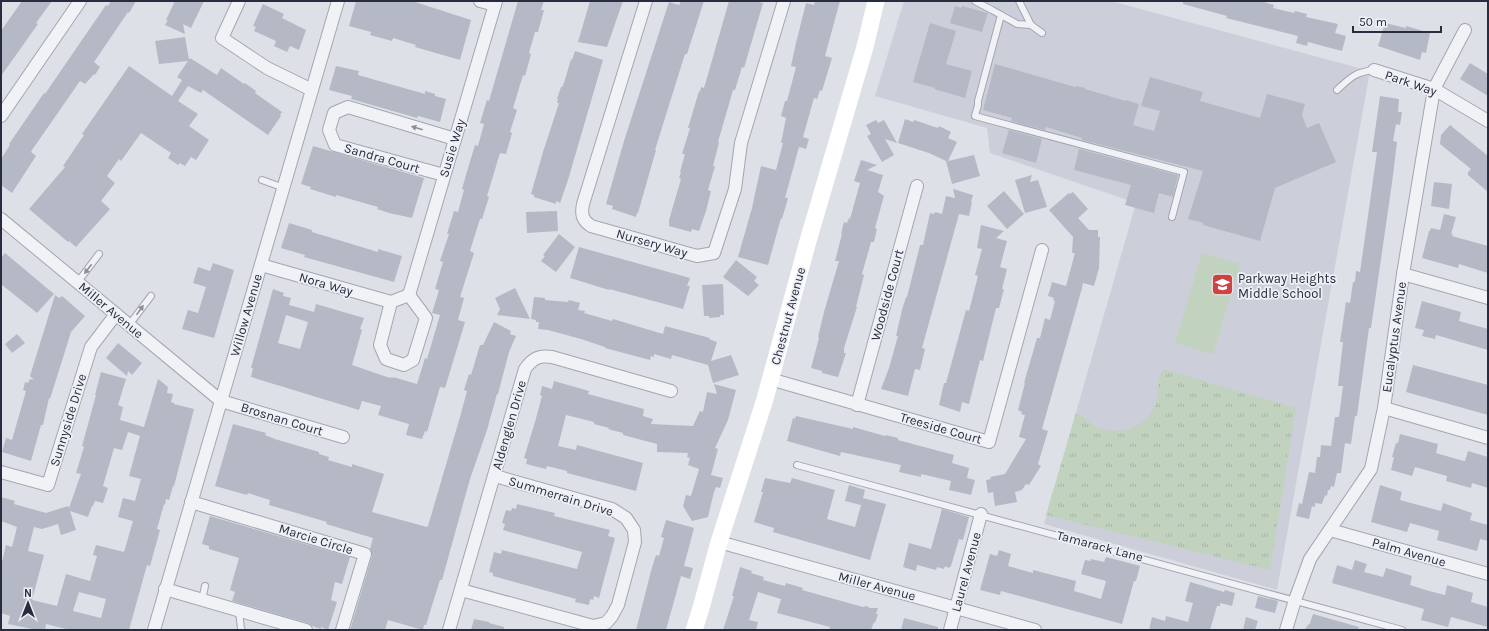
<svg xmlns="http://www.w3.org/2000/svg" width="1489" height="631" viewBox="0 0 1489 631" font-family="Karla,sans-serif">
	<defs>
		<pattern id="grass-tufts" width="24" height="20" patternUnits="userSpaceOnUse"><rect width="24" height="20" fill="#c1d2bf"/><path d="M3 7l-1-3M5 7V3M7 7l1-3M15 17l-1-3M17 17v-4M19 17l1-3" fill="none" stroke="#a6b4a5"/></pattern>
	</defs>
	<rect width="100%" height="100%" fill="#dee0e8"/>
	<!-- built -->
	<polygon fill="#cccfda" points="904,1 1111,1 1370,71 1277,590 1044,524 1136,203 990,153 987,128 875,96"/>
	<!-- grass -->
	<path fill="url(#grass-tufts)" d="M1163,369L1296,408L1270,570L1046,515L1076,413C1085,415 1089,425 1099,428C1127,436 1151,426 1158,396C1159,390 1157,383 1159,378C1160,375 1162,372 1163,369Z"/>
	<!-- park -->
	<polygon fill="#c1d2bf" points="1202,253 1240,264 1213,354 1175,343"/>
	<!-- building -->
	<g fill="#b5b9c5" fill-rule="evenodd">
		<polygon points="22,1 52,1 36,23 38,24 1,76 1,31"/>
		<polygon points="111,1 136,1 129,13 128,12 94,62 100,67 95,75 94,74 85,84 80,81 32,150 31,152 36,156 12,193 1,185 1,159 10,145 9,144 44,93 45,94 60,72 106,5 108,6"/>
		<polygon points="175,1 204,1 191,28 183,24 185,34 165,25 168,20 166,20"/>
		<polygon points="356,1 412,1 471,20 460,60 415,47 416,45 393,38 392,41 370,35 371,32 349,26"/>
		<path d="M518,1H544L541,10H544L538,32H535L529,53L531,54L525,76L523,75L513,108L517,110L510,132L512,133L506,154L500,153L487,196L489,197L482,219H480L470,251L474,253L460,297L464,298L458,320L465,322L445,388L440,387L427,432L425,431L422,439L406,435L409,424L378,415L381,406L362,401L359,410L251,377L253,368H251L273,289L284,293L283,296L291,298L289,305L314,312L316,304L364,318L360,329L362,330L352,365L387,377L393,378V377L417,384L425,358L427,359L440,315L432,313L439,290L435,289L443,262L440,261L449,234H447L454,211L458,212L464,190L462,189L468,168L475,145L478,146L484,124L480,123L487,100L489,101ZM286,315L308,322L300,349L278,343Z"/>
		<polygon points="590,1 623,1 607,47 578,42"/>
		<polygon points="681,1 704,1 687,54 685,54 655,150 656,150 638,213 637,213 636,217 612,209 613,206 606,204 624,141 669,2 679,5"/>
		<polygon points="729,1 755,1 763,3 744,68 742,67 735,90 733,90 718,142 719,143 713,166 715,166 708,190 711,191 706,211 699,231 692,229 691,232 669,226 669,220 681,179 679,178 681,172 680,172 685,154 682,154 690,128 688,128 699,91 700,92 701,87 704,88"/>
		<polygon points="815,1 840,1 825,56 832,58 822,91 820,90 817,99 814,98 803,137 809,139 806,149 799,147 785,198 788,198 782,219 781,218 768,265 738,257 752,208 761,166 776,170 783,143 781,143 786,118 781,116 785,101 787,101 796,67 791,66 796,43 806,3 814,5"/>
		<polygon points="1183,1 1261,1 1274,5 1273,8 1294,13 1295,11 1307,14 1306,17 1338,24 1335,33 1346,36 1342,51 1308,42 1307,46 1296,43 1298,36 1226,18 1227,16 1183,4"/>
		<polygon points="263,4 284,14 282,18 306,30 299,50 290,46 287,52 274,46 276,41 254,31 256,27 253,26"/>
		<polygon points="955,6 961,8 962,6 988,13 982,32 950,23"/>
		<polygon points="930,23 956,31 946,64 972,71 965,98 934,89 935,88 913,82"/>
		<polygon points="1385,23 1406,28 1406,26 1430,33 1426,53 1422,52 1420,60 1378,46"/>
		<polygon points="185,37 189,60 190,58 217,75 221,68 244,84 245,83 256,91 255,93 282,112 280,115 281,116 268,135 203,90 201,93 188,86 178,101 198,114 189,126 209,140 196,160 191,157 185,166 180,163 178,165 168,158 171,153 141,133 121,161 119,159 107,176 115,183 101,201 110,209 76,247 69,241 68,242 29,209 65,167 63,166 84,135 82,134 129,66 172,96 182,80 177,77 188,61 159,64 155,41"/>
		<polygon points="575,51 603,60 568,180 560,203 556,201 556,204 534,197 534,195 531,194 543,152 559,103 557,103 558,99 557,99 561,87 562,87 564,83 571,59 572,60"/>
		<polygon points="1470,63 1488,74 1488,96 1460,79"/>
		<polygon points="995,64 1075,87 1076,86 1085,88 1085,89 1126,101 1126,100 1139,104 1133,125 1154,131 1160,111 1141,106 1150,77 1203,92 1200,101 1260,118 1267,94 1305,104 1302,115 1307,128 1319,123 1336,162 1275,188 1260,241 1203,225 1203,223 1188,219 1203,171 1082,140 1082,138 1046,127 1045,130 1011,121 1012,118 983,110"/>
		<polygon points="336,66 359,71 358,75 425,94 425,91 435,94 435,96 446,99 440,122 418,116 417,118 351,99 352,96 329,90"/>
		<polygon points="1380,96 1399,99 1398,112 1402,112 1400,125 1396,124 1393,141 1397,142 1392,183 1371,328 1369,328 1357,416 1355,416 1351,444 1345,443 1341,473 1337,473 1334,487 1331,486 1330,490 1328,490 1327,496 1325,495 1322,504 1315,503 1315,507 1312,506 1309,519 1296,516 1299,503 1302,504 1309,472 1315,473 1317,457 1320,457 1321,445 1331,446 1335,417 1339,417 1343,386 1338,386 1343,342 1340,342 1346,302 1350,303 1353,282 1355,282 1356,271 1360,272 1377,152 1372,152"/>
		<polygon points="905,119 913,122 914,120 938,128 939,126 951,132 948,138 957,142 948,161 974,155 980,176 952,184 946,161 929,153 898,143"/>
		<polygon points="876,120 878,123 884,120 897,143 885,139 894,155 882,162 867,136 871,134 866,125"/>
		<polygon points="1450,125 1488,156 1488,192 1468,175 1468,172 1471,169 1440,144 1441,135"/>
		<polygon points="1009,130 1042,139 1036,163 1002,153"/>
		<polygon points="313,146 424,178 412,218 389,213 377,209 378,207 336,195 336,197 310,189 311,187 301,184"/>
		<polygon points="1079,149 1178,175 1173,197 1159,193 1154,213 1125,205 1131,185 1074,170"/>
		<polygon points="861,160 877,165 867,170 883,175 878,192 884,196 875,228 877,229 874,242 871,242 862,274 864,275 856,307 857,307 844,348 844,353 846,353 838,377 822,373 822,371 811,368 819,338 818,337 824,312 839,261 835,261 842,234 841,234 844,222 847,223 849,218 850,219 860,183 854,181"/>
		<polygon points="1032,175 1030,182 1038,180 1047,207 1025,213 1015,180"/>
		<polygon points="1434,182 1452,184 1449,209 1431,206"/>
		<polygon points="953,189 973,195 971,202 972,202 969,216 959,214 922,348 925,349 920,370 915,369 908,396 881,389 889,368 898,336 896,336 902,310 906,297 907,297 920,245 923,245 930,213 934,214 935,212 942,214 946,196 955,198"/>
		<polygon points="1004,191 1024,214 1007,229 987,206"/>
		<polygon points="1073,192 1088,209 1078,218 1089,230 1098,230 1098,237 1100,237 1099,268 1094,286 1083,283 1082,288 1042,429 1048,431 1038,464 1041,466 1029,485 1026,484 1022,490 1015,492 1017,502 995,506 993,492 988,493 986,480 991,479 990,477 1005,474 1026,439 1019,437 1025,415 1021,414 1022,412 1018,410 1025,383 1024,383 1037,338 1040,338 1045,318 1050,320 1055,301 1053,300 1054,298 1048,296 1052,282 1066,286 1075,253 1072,253 1073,237 1049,210 1069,193 1070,194"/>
		<polygon points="557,211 558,231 527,233 526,212"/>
		<polygon points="1444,214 1456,217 1451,234 1453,234 1452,236 1488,246 1488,273 1459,264 1458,268 1422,258 1429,231 1430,231 1431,228 1440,230"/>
		<polygon points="289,223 312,230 312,232 378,252 378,249 402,256 394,282 304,257 305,255 281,248"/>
		<polygon points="981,225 1004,231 996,238 1007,241 1000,267 1007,269 1002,289 1004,289 999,308 996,308 983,361 980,360 969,404 962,402 960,412 939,405 944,383 946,383 966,310 969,311 978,276 975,275 982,249 977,248"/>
		<polygon points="559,234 575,247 556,272 541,261 545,256 543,255"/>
		<polygon points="579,247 690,278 687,286 690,286 683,309 609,289 609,290 570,278"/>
		<polygon points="5,253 54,294 37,313 1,284 1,258"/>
		<polygon points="736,260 757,277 754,281 759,285 748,296 723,277"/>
		<polygon points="213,263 234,270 214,338 182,329 188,310 198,313 206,287 193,283 198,267 210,271"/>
		<polygon points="723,284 724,315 720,315 720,317 709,318 709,316 704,316 702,285"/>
		<polygon points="515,288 530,319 497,315 500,309 495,298"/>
		<polygon points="55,295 59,298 62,296 85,316 71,332 50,399 49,398 43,425 41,425 31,461 2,452 6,438 12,440 26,391 23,390 25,382 28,383 30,379 34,380 30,376"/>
		<polygon points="534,297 545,298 545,300 568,302 569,300 580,303 578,310 585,311 584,313 612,321 613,319 663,334 665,326 710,338 709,339 717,342 711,361 731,355 739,375 713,383 708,365 672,355 671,359 654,354 654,357 651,356 650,360 605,348 605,347 581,339 548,330 538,329 539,322 536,322 536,320 531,319"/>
		<polygon points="1422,301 1461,312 1459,321 1488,329 1488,350 1436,335 1435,339 1422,336 1424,330 1415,328"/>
		<polygon points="494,322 511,331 510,334 516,336 509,352 498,394 497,394 487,430 470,479 442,580 440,580 426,625 424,625 423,630 388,620 385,630 350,630 372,556 370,549 373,538 326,524 327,522 269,505 270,500 248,493 247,495 215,486 233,424 266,433 265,435 275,439 319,452 319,454 329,457 328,460 352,467 352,464 384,474 372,512 427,527 428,526 460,417 467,391 464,390 469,374 471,375 480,345 483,345"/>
		<polygon points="17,334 25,343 12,353 5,344"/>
		<polygon points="118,343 142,363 132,375 128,371 127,376 106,358"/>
		<polygon points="1413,365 1488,385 1488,415 1406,392"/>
		<path d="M101,372L126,379L118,405L123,407L120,420L144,427L158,379L168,387L167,393L173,394L171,402L174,403V404L194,409L174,486H173L169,500L166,499L165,505L164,504L157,529L160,530L150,566L147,565L129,630H70L46,624L45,630H37L8,624L10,616L1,613V566L6,545L12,547L17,527L1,521V497L15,501L14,504L46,513L68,506L69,508L81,474L76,473L84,447L82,446L96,395H95ZM128,432L140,436L129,476L141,479L135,501L123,498L118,517L133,521L124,552L96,545L93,555L97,556L90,581L66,574L57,606L32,600L44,555L28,551L34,527L42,529L58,524L61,535L76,530L70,511L88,517L92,506H93L95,501L103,503L108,488L103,486L114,448L122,450ZM79,592L106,599L101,618L73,611Z"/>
		<polygon points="554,381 589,391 588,394 644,409 643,416 653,419 651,424 693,426 700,411 703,412 707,392 717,394 714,384 736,390 728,420 715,448 718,449 711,475 723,478 720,488 716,487 714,492 708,517 692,521 683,506 686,495 691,496 699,469 688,465 690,458 687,457 688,453 657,452 657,444 623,435 623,433 608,429 609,428 594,424 594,422 566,415 558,446 576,450 577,445 643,463 636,491 567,473 567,471 547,466 546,469 526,464 527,459 524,458 535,422 542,396 540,395 542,386 552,389"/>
		<polygon points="796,416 853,429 853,427 885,436 886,435 898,438 898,440 954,455 952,463 969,468 967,478 975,480 971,495 949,490 951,481 921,474 921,477 899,472 901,465 841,452 840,456 787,441 793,418 795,419"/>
		<polygon points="1400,434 1438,444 1436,453 1460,460 1465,461 1468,451 1488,457 1488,488 1472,483 1471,488 1446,481 1447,476 1415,467 1412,476 1391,470 1394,457 1392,457 1396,443 1398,443"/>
		<polygon points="765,478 790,483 792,478 835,490 827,519 855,527 861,505 845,501 849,485 865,490 863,498 886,504 870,560 773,532 774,528 754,522 763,492 761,492"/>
		<polygon points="1380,485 1402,492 1400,500 1441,511 1443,503 1472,513 1470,520 1488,525 1488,541 1480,539 1477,551 1437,540 1439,531 1410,523 1407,532 1371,522"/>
		<polygon points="517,504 555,513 554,516 610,530 608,536 615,538 599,598 594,596 593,600 590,599 589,605 575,602 576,599 493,576 493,573 489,572 494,552 501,554 502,550 577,569 582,552 503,530 505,524 502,523 506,510 511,511 512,508 516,509"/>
		<polygon points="942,509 969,517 963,540 959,539 951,566 949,568 945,566 944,569 937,567 936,570 917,565 916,571 903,567 909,543 931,549"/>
		<polygon points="210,516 350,557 342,584 335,582 331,600 337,602 328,630 321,627 321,629 312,626 308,623 232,601 235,592 230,590 239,558 209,549 209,546 202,544"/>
		<polygon points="666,520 694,528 684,566 693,568 690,579 681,576 666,630 636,630 651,571 656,555 659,556 664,538 661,537"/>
		<polygon points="999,550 1011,554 1008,566 1033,573 1033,570 1076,581 1074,591 1101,599 1106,581 1081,574 1085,560 1091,561 1091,559 1104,562 1106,557 1140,566 1136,581 1134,581 1122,624 1001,591 1000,595 980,590 990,554 997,556"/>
		<polygon points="1355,560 1367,564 1364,572 1383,577 1386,568 1412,576 1410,585 1429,591 1445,595 1447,585 1473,593 1471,602 1488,607 1488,627 1451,617 1448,627 1421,620 1424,609 1332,583 1337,565 1352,570"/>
		<polygon points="740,567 752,571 751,573 764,577 763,580 785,586 786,583 803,588 802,590 863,607 866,606 870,608 878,608 876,614 878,614 875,623 874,622 871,630 829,630 830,627 777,613 781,599 758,592 749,620 758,622 756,630 723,630 734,596 732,596"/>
		<polygon points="1190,582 1224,592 1225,590 1235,593 1232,606 1220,603 1220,606 1217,606 1210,630 1149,630 1152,617 1165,621 1166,616 1188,622 1193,603 1185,601"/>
		<polygon points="1258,596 1278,601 1275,613 1255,608"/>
		<polygon points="1313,614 1359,627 1358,630 1304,630 1310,623"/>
		<polygon points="1246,617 1258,621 1255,630 1243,630"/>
		<polygon points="904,618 938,627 938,630 901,630"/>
		<polygon points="474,619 489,622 489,623 504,627 504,630 471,630"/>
	</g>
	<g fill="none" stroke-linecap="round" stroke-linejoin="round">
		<defs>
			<g id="service">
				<polyline points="975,1 992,10 1017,24 1031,25"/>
				<polyline points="1019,1 1031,25 1042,33"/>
				<polyline points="1001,15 978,101 978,105 975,116 1184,172 1172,217"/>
				<path d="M1337,90C1350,78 1355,72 1374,70"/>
				<polyline points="262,180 284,188"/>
				<polyline points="77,283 99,254"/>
				<polyline points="129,325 151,296"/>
				<polyline points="797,465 1402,630"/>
				<polyline points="202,600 205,586"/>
				<polyline points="239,611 241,629 242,630"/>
			</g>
			<g id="minor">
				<polyline points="239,1 222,38 267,68 312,90"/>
				<polyline points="480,1 495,5"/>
				<path d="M646,1L583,204C581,214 582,220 591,226L697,256L714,253L735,189L741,143L784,1"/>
				<polyline points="1374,70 1434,89 1488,121"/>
				<polyline points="1,116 80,1"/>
				<polyline points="444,175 335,145 329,130 334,113 348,107 455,139"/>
				<polyline points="1,219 221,401 343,437"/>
				<polyline points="261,265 391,302"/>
				<polyline points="1403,274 1488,298"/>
				<polyline points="409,295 496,1"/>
				<polygon points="409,295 426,318 413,360 404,365 386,359 380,345 391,302"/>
				<polyline points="770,379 989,442 1042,250"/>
				<polyline points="857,405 917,186"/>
				<polyline points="1384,408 1488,438"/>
				<polyline points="1,472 48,485 91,347 116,314"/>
				<polyline points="191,502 365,554 342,630"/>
				<polyline points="1330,530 1488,574"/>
				<polyline points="719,542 1035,630"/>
				<polyline points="165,589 306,630"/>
				<polyline points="461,590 593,626 606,623 612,616 618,605 635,542 634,530 626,518 612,509 495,476"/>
				<polyline points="154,630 338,1"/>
				<path d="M449,630L525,369C533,358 539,355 552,357L671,391"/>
				<polyline points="950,630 981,514"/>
				<polyline points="1286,630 1295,600 1310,559 1371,469 1384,408 1403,274 1434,89 1465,30"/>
			</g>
		</defs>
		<!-- service casing -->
		<use href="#service" stroke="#a3a6b2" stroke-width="8"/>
		<!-- minor casing -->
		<use href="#minor" stroke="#a3a6b2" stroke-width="14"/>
		<!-- service -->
		<use href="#service" stroke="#f1f2f6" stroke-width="6"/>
		<!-- minor -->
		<use href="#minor" stroke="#f1f2f6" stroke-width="12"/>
		<!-- secondary -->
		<polyline stroke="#fff" stroke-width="17" points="694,630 701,608 719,542 765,399 808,241 865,47 876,1"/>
	</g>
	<!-- one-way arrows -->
	<defs><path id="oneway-solid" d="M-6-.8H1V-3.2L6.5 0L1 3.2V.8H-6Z"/></defs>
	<g fill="#8c8f9a">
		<use href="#oneway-solid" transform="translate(417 128) rotate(-164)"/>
		<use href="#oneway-solid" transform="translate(88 269) rotate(127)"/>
		<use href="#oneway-solid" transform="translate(140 310) rotate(-54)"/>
	</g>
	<!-- icons -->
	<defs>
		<symbol id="school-square" viewBox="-11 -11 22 22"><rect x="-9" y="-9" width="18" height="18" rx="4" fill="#cf4241" stroke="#edf0f5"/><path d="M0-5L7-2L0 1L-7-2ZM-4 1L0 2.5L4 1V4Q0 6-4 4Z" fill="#fff"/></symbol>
	</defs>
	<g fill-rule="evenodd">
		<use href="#school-square" x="1210" y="272" width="25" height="25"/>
	</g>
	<g text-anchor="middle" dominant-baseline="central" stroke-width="3.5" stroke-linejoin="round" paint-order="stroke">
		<!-- street labels -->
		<g font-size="13" fill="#272c3f" stroke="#edf0f5">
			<text transform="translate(1411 83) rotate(19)">Park Way</text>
			<text transform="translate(452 148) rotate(-73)">Susie Way</text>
			<text transform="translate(382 158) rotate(16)">Sandra Court</text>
			<text transform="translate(652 243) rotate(16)">Nursery Way</text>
			<text transform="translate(326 284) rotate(16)">Nora Way</text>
			<text transform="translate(887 295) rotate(-75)">Woodside Court</text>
			<text transform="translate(111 310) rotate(40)">Miller Avenue</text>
			<text transform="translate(246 315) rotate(-74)">Willow Avenue</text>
			<text transform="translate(788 316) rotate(-75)">Chestnut Avenue</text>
			<text transform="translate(1394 337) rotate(-82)">Eucalyptus Avenue</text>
			<text transform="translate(282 419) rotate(17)">Brosnan Court</text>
			<text transform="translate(68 420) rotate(-73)">Sunnyside Drive</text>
			<text transform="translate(509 425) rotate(-74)">Aldenglen Drive</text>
			<text transform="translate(941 428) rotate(16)">Treeside Court</text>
			<text transform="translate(561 496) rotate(17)">Summerrain Drive</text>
			<text transform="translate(316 539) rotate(17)">Marcie Circle</text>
			<text transform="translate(1100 546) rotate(15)">Tamarack Lane</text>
			<text transform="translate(1409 552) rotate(16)">Palm Avenue</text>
			<text transform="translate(966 572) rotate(-75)">Laurel Avenue</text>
			<text transform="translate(877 586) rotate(15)">Miller Avenue</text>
		</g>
		<!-- poi labels -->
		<g font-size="13" fill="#272c3f" stroke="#edf0f5" text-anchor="start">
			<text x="1238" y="278">Parkway Heights<tspan x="1238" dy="15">Middle School</tspan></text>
		</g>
	</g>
	<!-- border -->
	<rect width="1489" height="631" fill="none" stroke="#272c3f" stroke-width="4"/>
	<!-- north arrow -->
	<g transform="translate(28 603)" stroke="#edf0f5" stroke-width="3" paint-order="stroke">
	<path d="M0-3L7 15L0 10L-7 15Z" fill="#272c3f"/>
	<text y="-6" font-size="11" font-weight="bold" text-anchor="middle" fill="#272c3f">N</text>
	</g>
	<!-- scale -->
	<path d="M1353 26v6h88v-6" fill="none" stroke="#272c3f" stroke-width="2"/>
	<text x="1359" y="26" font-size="12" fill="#272c3f" stroke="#edf0f5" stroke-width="3" paint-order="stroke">50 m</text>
</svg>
